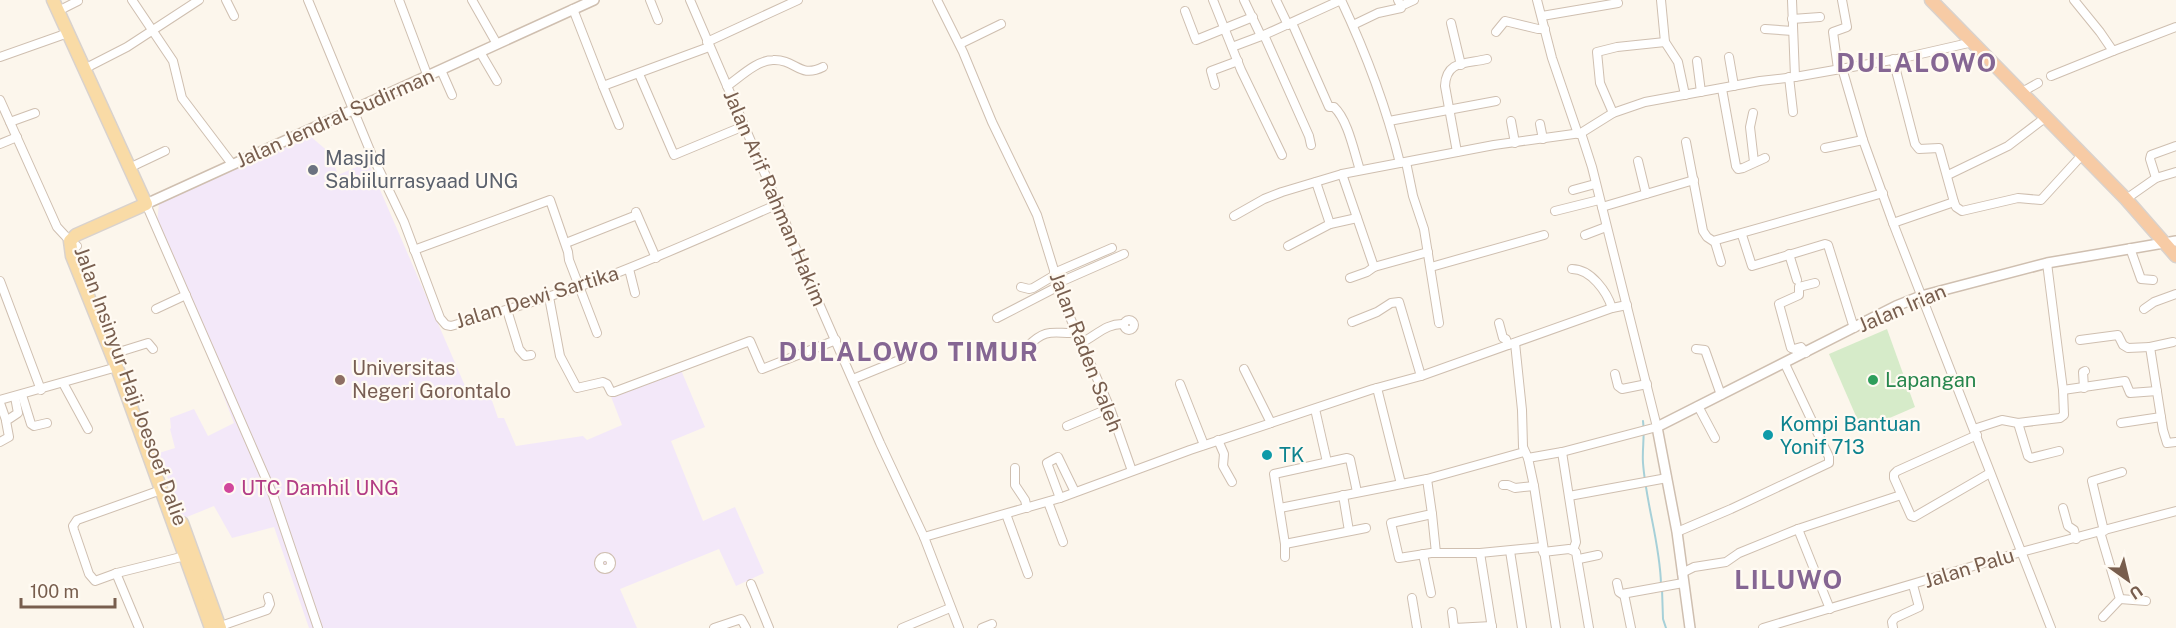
<svg xmlns="http://www.w3.org/2000/svg" width="2176" height="628" viewBox="0 0 2176 628" font-family="'Public Sans',sans-serif">
	<rect width="100%" height="100%" fill="#fcf6ec"/>
	<!-- education -->
	<polygon fill="#f3e8f9" points="310,136 330,153 338,175 368,162 469,395 488,389 498,418 504,418 516,446 583,436 587,440 622,425 610,394 681,370 705,427 671,441 703,521 735,507 764,573 736,586 719,549 620,589 637,628 309,628 274,527 232,538 214,506 182,519 159,453 175,448 170,429 171,428 170,418 194,409 208,436 234,423 157,223 159,203"/>
	<!-- green -->
	<polygon fill="#d6ebc9" points="1887,329 1915,407 1862,430 1829,354"/>
	<g fill="none" stroke-linecap="round" stroke-linejoin="round">
		<!-- stream -->
		<g stroke="#a6d0d8" stroke-width="2">
			<path d="M1643,421C1645,435 1642,449 1643,463C1646,504 1660,543 1661,584"/>
			<polyline points="1662,589 1663,619 1666,628"/>
		</g>
		<defs>
			<g id="minor">
				<polyline points="132,0 173,61 182,98 232,164"/>
				<polyline points="226,0 234,16"/>
				<path d="M308,0L371,153L404,222L440,318L446,325L451,326C504,311 557,295 609,276C666,254 722,229 778,204"/>
				<polyline points="399,0 428,77"/>
				<polyline points="472,0 497,44"/>
				<polyline points="650,0 658,20"/>
				<polyline points="690,0 778,204 807,276 880,443 924,537 959,628"/>
				<polyline points="937,0 963,52 992,122 1037,215 1065,306 1110,408 1132,471"/>
				<polyline points="1213,0 1241,70 1282,155"/>
				<polyline points="1244,0 1261,36"/>
				<polyline points="1276,0 1288,25"/>
				<path d="M1341,0C1366,53 1386,106 1400,163"/>
				<polyline points="1398,0 1401,6 1414,0"/>
				<polyline points="1537,0 1552,58 1578,134"/>
				<polyline points="1661,0 1665,42 1678,62 1685,95"/>
				<polyline points="1792,0 1795,77"/>
				<polyline points="2074,0 2100,32 2113,51 2176,27"/>
				<polyline points="573,9 603,86 709,47"/>
				<polyline points="58,11 78,1"/>
				<polyline points="1185,11 1196,40 1253,17"/>
				<polyline points="1542,16 1618,3"/>
				<polyline points="1792,19 1820,17"/>
				<path d="M1292,23L1329,107H1334C1348,120 1354,152 1360,170"/>
				<polyline points="1451,23 1461,65"/>
				<polyline points="1353,25 1378,13 1401,8 1401,6"/>
				<polyline points="1765,29 1793,31"/>
				<polyline points="1496,32 1505,21 1538,29 1545,29"/>
				<polyline points="1264,35 1309,136 1311,145"/>
				<polyline points="707,42 798,0"/>
				<polyline points="960,44 1001,24"/>
				<polyline points="1232,47 1264,35 1341,0"/>
				<polyline points="480,52 497,81"/>
				<polyline points="0,57 68,33"/>
				<polyline points="1729,57 1734,86"/>
				<polyline points="1893,59 1915,144 1919,149 1939,148 1954,202 1893,223"/>
				<polyline points="1697,61 1701,92"/>
				<polyline points="1842,68 1863,140 1893,223 2051,628"/>
				<polyline points="84,69 127,47 199,0"/>
				<polyline points="1838,69 1833,32 1847,27 1842,0"/>
				<polyline points="441,70 452,95"/>
				<polyline points="639,74 674,155 744,126"/>
				<polyline points="2051,76 2113,51"/>
				<polyline points="1789,77 1793,112"/>
				<polyline points="1215,85 1211,71 1238,61"/>
				<polyline points="603,86 619,125"/>
				<path d="M727,86C739,78 757,60 773,60C796,59 799,79 823,67"/>
				<polyline points="1722,89 1736,166 1738,169 1743,168 1765,158"/>
				<polyline points="2022,92 2038,83"/>
				<polyline points="0,100 57,227 70,241 77,246"/>
				<polyline points="1613,113 1600,83 1597,52 1617,47 1665,42"/>
				<polyline points="1753,113 1750,127 1754,162"/>
				<polyline points="1389,121 1496,101"/>
				<polyline points="1511,121 1515,143"/>
				<polyline points="10,122 35,113"/>
				<polyline points="1540,124 1543,139"/>
				<polyline points="1686,142 1703,231 1707,237 1713,241 1883,193"/>
				<polyline points="0,144 17,137"/>
				<polyline points="1825,148 1863,140"/>
				<path d="M1457,152L1445,86C1446,60 1466,64 1487,59"/>
				<polyline points="1638,161 1646,194"/>
				<polyline points="1406,162 1413,196 1424,229 1439,323"/>
				<polyline points="129,168 165,151"/>
				<polyline points="1342,174 1374,267"/>
				<polyline points="1948,175 2008,146 2046,117"/>
				<polyline points="2156,178 2150,159 2151,155 2176,146"/>
				<polyline points="1316,182 1330,224 1357,218"/>
				<polyline points="1573,190 1595,184"/>
				<polyline points="2126,199 2156,178 2176,172"/>
				<polyline points="1954,202 1956,207 1962,211 2018,198 2041,200 2083,154"/>
				<polyline points="146,204 273,495 318,628"/>
				<polyline points="1602,207 1694,180"/>
				<polyline points="1555,211 1599,200"/>
				<polyline points="636,212 656,258"/>
				<polyline points="1234,216 1264,199 1282,192 1342,174 1494,145 1581,133 1613,113 1645,102 1760,81 1795,77 1903,58 1973,42"/>
				<polyline points="1585,235 1606,227"/>
				<polyline points="1742,235 1752,266 1825,244 1828,245 1854,328"/>
				<polyline points="1715,242 1721,262"/>
				<polyline points="566,243 637,215"/>
				<polyline points="1288,246 1330,224"/>
				<polyline points="2130,248 2141,279 2153,280"/>
				<polyline points="414,250 550,200 568,252 569,260 597,333"/>
				<polyline points="1789,254 1797,280"/>
				<polyline points="1431,267 1544,235"/>
				<polyline points="629,269 635,293"/>
				<path d="M1572,269C1591,269 1607,292 1612,308"/>
				<polyline points="1054,273 1112,248"/>
				<polyline points="1350,278 1367,272 1374,267 1428,252"/>
				<polyline points="0,281 41,390"/>
				<polyline points="1058,283 1124,254"/>
				<polyline points="1021,287 1029,289 1033,288 1055,275"/>
				<polyline points="549,297 560,356 577,388 603,382 607,384 611,392 614,392 750,341 762,369 836,340"/>
				<polyline points="156,309 186,295"/>
				<polyline points="2144,309 2154,302 2176,294"/>
				<polyline points="507,310 519,349 525,356 531,355"/>
				<polyline points="997,318 1059,286"/>
				<circle cx="1129" cy="325" r="5"/>
				<polyline points="1352,322 1377,312 1391,303 1399,302 1421,376"/>
				<polyline points="1499,323 1503,338 1506,339 1508,345"/>
				<polyline points="2080,340 2118,335 2123,345 2128,348 2150,347"/>
				<polyline points="2173,342 2150,347 2163,430 2167,443 2176,442"/>
				<path d="M1081,343C1096,336 1106,323 1124,324"/>
				<polyline points="1515,343 1522,410 1523,447 1528,458 1534,486 1556,628"/>
				<path d="M1028,346C1047,327 1054,334 1076,333"/>
				<polyline points="1696,349 1705,350 1721,395"/>
				<polyline points="119,352 148,343 153,349"/>
				<polyline points="1806,353 1801,347 1794,349 1791,348 1779,304 1799,295 1799,287 1815,283"/>
				<polyline points="1244,369 1271,423"/>
				<polyline points="1615,374 1618,386 1622,389 1647,384"/>
				<polyline points="853,379 902,359"/>
				<polyline points="63,383 88,429"/>
				<polyline points="1180,384 1204,445"/>
				<polyline points="1377,388 1401,484"/>
				<polyline points="2084,388 2083,372 2085,371"/>
				<polyline points="2063,390 2125,381 2130,393 2157,391"/>
				<polyline points="22,395 31,424 34,426 47,423"/>
				<polyline points="0,400 117,367"/>
				<polyline points="0,403 6,420"/>
				<polyline points="1698,406 1715,438"/>
				<polyline points="1315,409 1327,462"/>
				<polyline points="2018,423 2028,456 2031,458 2059,451"/>
				<polyline points="2121,423 2161,417"/>
				<polyline points="1067,426 1110,408"/>
				<polyline points="1974,429 2002,420 2018,423 2060,418 2064,415 2063,390 2047,263"/>
				<polyline points="1977,435 1897,471 1894,474 1894,478 1911,516 1914,517 1990,473"/>
				<polyline points="1218,440 1224,454 1223,466 1232,482"/>
				<polyline points="0,442 9,437 6,421 18,413 15,397"/>
				<polyline points="1562,452 1576,542 1573,550"/>
				<polyline points="1528,458 1562,452 1657,427 1592,167 1581,133"/>
				<polyline points="1015,468 1015,485 1025,500 1027,508"/>
				<polyline points="1427,479 1432,514 1391,523 1399,558 1431,553 1480,553 1542,547"/>
				<polyline points="1503,485 1508,485 1515,488 1534,486"/>
				<polyline points="161,490 77,520 73,526 74,530 89,574 95,581 117,573 185,556"/>
				<polyline points="1343,495 1349,531"/>
				<polyline points="1569,496 1667,478"/>
				<polyline points="1060,498 1047,463 1058,457 1075,492"/>
				<polyline points="1048,502 1063,542"/>
				<polyline points="1280,508 1427,479 1524,452"/>
				<polyline points="2063,508 2068,526 2074,530 2076,539"/>
				<polyline points="1006,514 1028,574"/>
				<polyline points="1432,514 1436,553"/>
				<polyline points="1798,529 1830,609"/>
				<polyline points="2104,531 2092,481 2122,472"/>
				<polyline points="1677,532 1731,509 1829,463 1829,457 1785,364"/>
				<polyline points="2100,532 2120,599 2103,617"/>
				<polyline points="924,537 1060,498 1190,450 1373,389 1421,376 1612,308 1627,305"/>
				<polyline points="1285,544 1366,528"/>
				<polyline points="1510,551 1522,628"/>
				<polyline points="1543,552 1569,549 1576,552 1589,628"/>
				<polyline points="1480,553 1492,628"/>
				<polyline points="1423,554 1431,593"/>
				<polyline points="1285,557 1285,544 1274,474 1347,458 1350,459 1357,492"/>
				<circle cx="605" cy="563" r="6"/>
				<polyline points="1579,559 1598,555"/>
				<polyline points="116,573 139,628"/>
				<polyline points="1682,573 1694,567 1726,562 1739,553 1798,529 1901,495"/>
				<polyline points="1617,583 1619,592 1622,594 1683,583"/>
				<polyline points="751,584 769,628"/>
				<polyline points="1624,594 1631,628"/>
				<polyline points="1412,598 1417,628"/>
				<polyline points="2120,599 2146,601"/>
				<polyline points="1452,612 1454,628 1492,626"/>
				<polyline points="218,627 267,610 270,604 268,597"/>
				<polyline points="714,628 741,619 746,628"/>
				<polyline points="902,628 950,608"/>
				<polyline points="982,628 992,624"/>
				<polyline points="1763,628 2021,552 2176,511"/>
				<polyline points="1893,628 1892,622 1895,618 1919,607 1913,585"/>
			</g>
			<g id="tertiary">
				<polyline points="146,204 594,0"/>
				<polyline points="1690,628 1677,532 1657,427 1896,306 1921,296 2047,263 2176,241"/>
			</g>
			<g id="primary">
				<polyline points="53,0 146,204 76,235 70,241 72,256 119,373 211,628"/>
				<polyline points="182,523 220,628"/>
			</g>
			<polyline id="trunk" points="1931,0 2126,199 2176,256"/>
		</defs>
		<!-- minor casing -->
		<use href="#minor" stroke="#cfbfb0" stroke-width="10"/>
		<!-- tertiary casing -->
		<use href="#tertiary" stroke="#cfbfb0" stroke-width="12"/>
		<!-- primary casing -->
		<use href="#primary" stroke="#d9d2cd" stroke-width="15"/>
		<!-- trunk casing -->
		<use href="#trunk" stroke="#d9d2cd" stroke-width="15"/>
		<!-- minor -->
		<use href="#minor" stroke="#fff" stroke-width="8"/>
		<!-- tertiary -->
		<use href="#tertiary" stroke="#fff" stroke-width="9"/>
		<!-- primary -->
		<use href="#primary" stroke="#f9dba6" stroke-width="12"/>
		<!-- trunk -->
		<use href="#trunk" stroke="#f7cba5" stroke-width="12"/>
	</g>
	<!-- markers -->
	<circle fill="#6b7280" stroke="#fffaf2" stroke-width="2" cx="313" cy="170" r="6"/>
	<circle fill="#8d6e63" stroke="#fffaf2" stroke-width="2" cx="340" cy="380" r="6"/>
	<circle fill="#2e9e5b" stroke="#fffaf2" stroke-width="2" cx="1873" cy="380" r="6"/>
	<g fill="#0f9aa8" stroke="#fffaf2" stroke-width="2">
		<circle cx="1768" cy="435" r="6"/>
		<circle cx="1267" cy="455" r="6"/>
	</g>
	<circle fill="#d1479c" stroke="#fffaf2" stroke-width="2" cx="229" cy="488" r="6"/>
	<g text-anchor="middle" dominant-baseline="central" stroke-width="4.5" stroke-linejoin="round" paint-order="stroke">
		<!-- street labels -->
		<g font-size="20" fill="#785e4e" stroke="#fffaf2">
			<text transform="translate(335 118) rotate(-24)">Jalan Jendral Sudirman</text>
			<text transform="translate(775 198) rotate(67)">Jalan Arif Rahman Hakim</text>
			<text transform="translate(537 297) rotate(-17)">Jalan Dewi Sartika</text>
			<text transform="translate(1902 308) rotate(-23)">Jalan Irian</text>
			<text transform="translate(1086 352) rotate(69)">Jalan Raden Saleh</text>
			<text transform="translate(131 386) rotate(70)">Jalan Insinyur Haji Joesoef Dalie</text>
			<text transform="translate(1969 568) rotate(-17)">Jalan Palu</text>
		</g>
		<!-- worship labels -->
		<g font-size="20" fill="#5b616d" stroke="#fffaf2" text-anchor="start">
			<text x="325" y="158">Masjid<tspan x="325" dy="23">Sabiilurrasyaad UNG</tspan></text>
		</g>
		<!-- education labels -->
		<g font-size="20" fill="#785e54" stroke="#fffaf2" text-anchor="start">
			<text x="352" y="368">Universitas<tspan x="352" dy="23">Negeri Gorontalo</tspan></text>
		</g>
		<!-- leisure labels -->
		<g font-size="20" fill="#27864d" stroke="#fffaf2" text-anchor="start">
			<text x="1885" y="380">Lapangan</text>
		</g>
		<!-- culture labels -->
		<g font-size="20" fill="#0d838f" stroke="#fffaf2" text-anchor="start">
			<text x="1780" y="424">Kompi Bantuan<tspan x="1780" dy="23">Yonif 713</tspan></text>
			<text x="1279" y="455">TK</text>
		</g>
		<!-- hotel labels -->
		<g font-size="20" fill="#b23c85" stroke="#fffaf2" text-anchor="start">
			<text x="241" y="488">UTC Damhil UNG</text>
		</g>
		<!-- district labels -->
		<g font-size="26" font-weight="bold" letter-spacing="1.5" fill="#856693" stroke="#fffaf2">
			<text x="1917" y="62">DULALOWO</text>
			<text x="909" y="351">DULALOWO TIMUR</text>
			<text x="1789" y="579">LILUWO</text>
		</g>
	</g>
	<!-- north arrow -->
	<g transform="translate(2128 580) rotate(146)" stroke="#fffaf2" stroke-width="4.5" paint-order="stroke">
	<path d="M0-4.5L10 22L0 15L-10 22Z" fill="#785e4e"/>
	<text y="-9" font-size="16" font-weight="bold" text-anchor="middle" fill="#785e4e">U</text>
	</g>
	<!-- scale -->
	<path d="M21 598v9h94v-9" fill="none" stroke="#785e4e" stroke-width="3"/>
	<text x="30" y="598" font-size="18" fill="#785e4e" stroke="#fffaf2" stroke-width="4.5" paint-order="stroke">100 m</text>
</svg>
